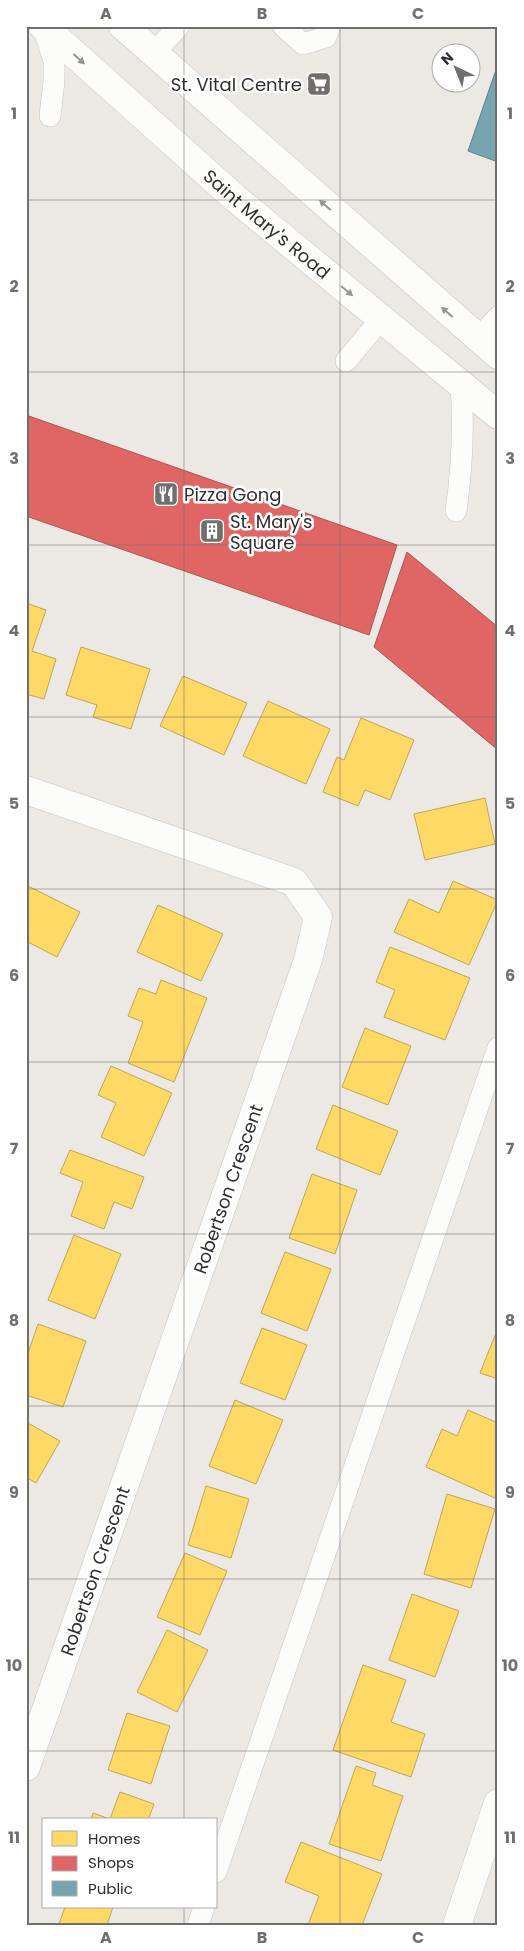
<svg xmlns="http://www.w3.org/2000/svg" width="524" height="1951" viewBox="0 0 524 1951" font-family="Poppins,sans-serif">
	<rect width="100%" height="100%" fill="#ece8e4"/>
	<!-- homes -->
	<g fill="#ffd966" stroke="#c0a655">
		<polygon points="26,603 46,610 32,651 56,659 44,699 26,694"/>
		<polygon points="81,647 150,669 131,729 93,717 97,705 66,695"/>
		<polygon points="183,676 247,703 224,755 160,726"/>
		<polygon points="268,701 330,729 306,784 243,756"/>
		<polygon points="361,718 414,740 390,800 365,790 358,806 323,792 337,757 344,760"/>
		<polygon points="485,798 495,844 425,860 414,814"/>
		<polygon points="453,881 498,900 469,965 394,932 409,899 439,913"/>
		<polygon points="26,885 80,912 57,957 26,941"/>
		<polygon points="158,905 223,934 201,981 137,952"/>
		<polygon points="390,947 470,978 445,1040 384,1017 395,990 376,982"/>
		<polygon points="161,980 207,998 174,1082 128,1063 143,1022 128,1016 139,988 156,994"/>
		<polygon points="365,1028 411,1046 388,1105 342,1087"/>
		<polygon points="111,1066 172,1093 144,1156 101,1137 116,1103 98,1095"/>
		<polygon points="333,1105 398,1131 380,1175 316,1149"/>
		<polygon points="70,1150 144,1177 132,1209 114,1202 104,1229 71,1216 83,1182 60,1173"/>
		<polygon points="312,1174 357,1190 335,1254 289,1238"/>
		<polygon points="74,1235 121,1254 95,1319 48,1300"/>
		<polygon points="285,1252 331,1269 307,1331 261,1313"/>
		<polygon points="38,1324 86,1341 63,1407 26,1395 26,1359"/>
		<polygon points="262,1328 307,1345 285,1400 240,1383"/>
		<polygon points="498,1328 498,1379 480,1373"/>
		<polygon points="235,1400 283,1420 256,1484 209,1466"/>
		<polygon points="468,1410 498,1423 498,1443 496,1447 498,1448 497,1499 426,1467 442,1429 457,1436"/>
		<polygon points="26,1422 60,1441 36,1483 26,1477"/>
		<polygon points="206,1486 249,1499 231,1558 188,1545"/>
		<polygon points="447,1494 495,1509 471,1588 424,1574"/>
		<polygon points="185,1553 227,1571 200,1635 157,1617"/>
		<polygon points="412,1594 459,1611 435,1677 389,1660"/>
		<polygon points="167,1630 208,1650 177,1712 137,1692"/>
		<polygon points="363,1665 406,1680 391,1722 425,1734 411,1777 333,1750"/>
		<polygon points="127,1713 170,1726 151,1784 108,1770"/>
		<polygon points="356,1766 376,1773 372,1785 403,1796 381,1861 329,1844"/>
		<polygon points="120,1792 154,1804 148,1820 91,1820 93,1813 110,1819"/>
		<polygon points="301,1842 382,1874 362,1925 308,1925 319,1896 285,1882"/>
		<polygon points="65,1907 113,1907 107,1925 62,1925 59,1924"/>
	</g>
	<!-- shops -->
	<g fill="#e06666" stroke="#ab5555">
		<polygon points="26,415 397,545 369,635 26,516"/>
		<polygon points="407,552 498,627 498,750 374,647"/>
	</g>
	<!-- public -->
	<polygon fill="#76a5af" stroke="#608188" points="498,64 498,162 468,151"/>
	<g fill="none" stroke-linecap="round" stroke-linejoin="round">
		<defs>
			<g id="service">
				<polyline points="43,26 54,61 54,81 50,116"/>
				<polyline points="283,26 303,44 326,37 330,26"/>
				<polyline points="153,54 179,26"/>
				<polyline points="478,339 498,317"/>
				<polyline points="346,361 381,319"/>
				<path d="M456,511C462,469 464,428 461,385"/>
				<polyline points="216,1872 498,1048"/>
				<polyline points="198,1925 204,1907"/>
			</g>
			<g id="minor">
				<polyline points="26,790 294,882 318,917 308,960 26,1767"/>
				<polyline points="457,1925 498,1803"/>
			</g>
			<g id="secondary">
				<path id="s1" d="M43,26L235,198L498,415"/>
				<polyline points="123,26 498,355"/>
			</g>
		</defs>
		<!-- service casing -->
		<use href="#service" stroke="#c5c4c5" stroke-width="22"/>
		<!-- minor casing -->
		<use href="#minor" stroke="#c5c4c5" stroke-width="29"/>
		<!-- secondary casing -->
		<use href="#secondary" stroke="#c5c4c5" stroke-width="29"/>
		<!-- service -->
		<use href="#service" stroke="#fcfcfb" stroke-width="21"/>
		<!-- minor -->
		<use href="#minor" stroke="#fcfcfb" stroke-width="28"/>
		<!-- secondary -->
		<use href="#secondary" stroke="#fcfcfb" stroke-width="28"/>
	</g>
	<!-- one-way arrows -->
	<defs><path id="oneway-solid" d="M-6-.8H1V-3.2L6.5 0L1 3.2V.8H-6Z" transform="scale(1.25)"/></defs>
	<g fill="#959594">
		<use href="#oneway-solid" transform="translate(79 59) rotate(42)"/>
		<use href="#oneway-solid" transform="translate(325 205) rotate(-139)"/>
		<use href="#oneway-solid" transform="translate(347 291) rotate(40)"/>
		<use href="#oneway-solid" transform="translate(447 312) rotate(-139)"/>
	</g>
	<!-- grid -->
	<path fill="none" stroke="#706f6e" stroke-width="1" stroke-opacity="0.55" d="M184,26V1820M340,26V1925M26,200H498M26,372H498M26,545H498M26,717H498M26,889H498M26,1062H498M26,1234H498M26,1406H498M26,1579H498M26,1751H498M184,1907V1925"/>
	<!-- icons -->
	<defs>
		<symbol id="supermarket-square" viewBox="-11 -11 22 22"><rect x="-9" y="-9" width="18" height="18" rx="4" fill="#706f6e" stroke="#fff"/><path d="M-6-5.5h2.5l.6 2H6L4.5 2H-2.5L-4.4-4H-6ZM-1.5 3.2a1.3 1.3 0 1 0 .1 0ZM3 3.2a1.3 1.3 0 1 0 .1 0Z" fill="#fff"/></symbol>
		<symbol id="restaurant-square" viewBox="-11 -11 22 22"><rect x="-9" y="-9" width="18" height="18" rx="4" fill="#706f6e" stroke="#fff"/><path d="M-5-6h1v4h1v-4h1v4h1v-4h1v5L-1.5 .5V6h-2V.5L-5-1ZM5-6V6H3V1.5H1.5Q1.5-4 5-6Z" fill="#fff"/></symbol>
		<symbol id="building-square" viewBox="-11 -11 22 22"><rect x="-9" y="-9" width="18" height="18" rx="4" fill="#706f6e" stroke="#fff"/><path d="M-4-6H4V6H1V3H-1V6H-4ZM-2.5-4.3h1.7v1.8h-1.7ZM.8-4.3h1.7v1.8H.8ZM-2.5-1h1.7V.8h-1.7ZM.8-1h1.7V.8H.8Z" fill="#fff"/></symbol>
	</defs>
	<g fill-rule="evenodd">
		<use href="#supermarket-square" x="305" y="70" width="28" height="28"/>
		<use href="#restaurant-square" x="152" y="480" width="28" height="28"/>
		<use href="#building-square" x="198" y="517" width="28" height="28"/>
	</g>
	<g text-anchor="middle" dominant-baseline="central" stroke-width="5" stroke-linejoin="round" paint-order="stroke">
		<!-- poi labels -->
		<g font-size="18" fill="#2e2e2e" stroke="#fff" text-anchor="start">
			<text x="302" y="84" text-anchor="end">St. Vital Centre</text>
			<text x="184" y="494">Pizza Gong</text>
			<text x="230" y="521">St. Mary's<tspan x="230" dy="21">Square</tspan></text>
		</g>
		<!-- street labels -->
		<g font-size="18" fill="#2e2e2e" stroke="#fff">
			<text stroke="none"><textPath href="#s1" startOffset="299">Saint Mary's Road</textPath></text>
			<text transform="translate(228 1189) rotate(-71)">Robertson Crescent</text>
			<text transform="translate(95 1571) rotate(-71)">Robertson Crescent</text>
		</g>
	</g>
	<!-- border -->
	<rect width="524" height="1951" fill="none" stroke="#ffffff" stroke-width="55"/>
	<!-- legend -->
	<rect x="42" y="1818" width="175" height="90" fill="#ffffff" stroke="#ababab"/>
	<rect x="52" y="1831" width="25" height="15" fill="#ffd966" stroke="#ababab"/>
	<text x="88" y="1844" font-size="15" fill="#2e2e2e">Homes</text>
	<rect x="52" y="1856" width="25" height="15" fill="#e06666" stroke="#ababab"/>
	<text x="88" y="1868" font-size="15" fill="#2e2e2e">Shops</text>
	<rect x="52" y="1881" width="25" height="15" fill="#76a5af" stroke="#ababab"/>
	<text x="88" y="1894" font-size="15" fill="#2e2e2e">Public</text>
	<!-- north arrow -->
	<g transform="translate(456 68) rotate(317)"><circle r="24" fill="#ffffff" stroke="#ababab"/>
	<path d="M0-4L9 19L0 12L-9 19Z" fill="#706f6e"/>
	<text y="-8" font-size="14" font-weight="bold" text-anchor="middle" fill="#2e2e2e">N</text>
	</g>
	<rect x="28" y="28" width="468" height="1896" fill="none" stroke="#706f6e" stroke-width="2"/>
	<g font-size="16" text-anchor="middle" font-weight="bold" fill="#706f6e">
		<text x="106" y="19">A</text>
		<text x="262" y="19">B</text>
		<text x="418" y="19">C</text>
		<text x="14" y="119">1</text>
		<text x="510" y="119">1</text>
		<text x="14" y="292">2</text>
		<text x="510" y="292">2</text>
		<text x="14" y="464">3</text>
		<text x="510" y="464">3</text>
		<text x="14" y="636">4</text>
		<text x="510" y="636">4</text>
		<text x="14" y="809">5</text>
		<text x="510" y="809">5</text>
		<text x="14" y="981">6</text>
		<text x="510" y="981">6</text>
		<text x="14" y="1154">7</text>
		<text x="510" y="1154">7</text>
		<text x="14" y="1326">8</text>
		<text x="510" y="1326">8</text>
		<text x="14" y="1498">9</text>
		<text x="510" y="1498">9</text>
		<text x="14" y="1671">10</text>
		<text x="510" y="1671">10</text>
		<text x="14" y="1843">11</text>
		<text x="510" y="1843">11</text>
		<text x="106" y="1943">A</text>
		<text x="262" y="1943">B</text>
		<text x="418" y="1943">C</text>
	</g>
</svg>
